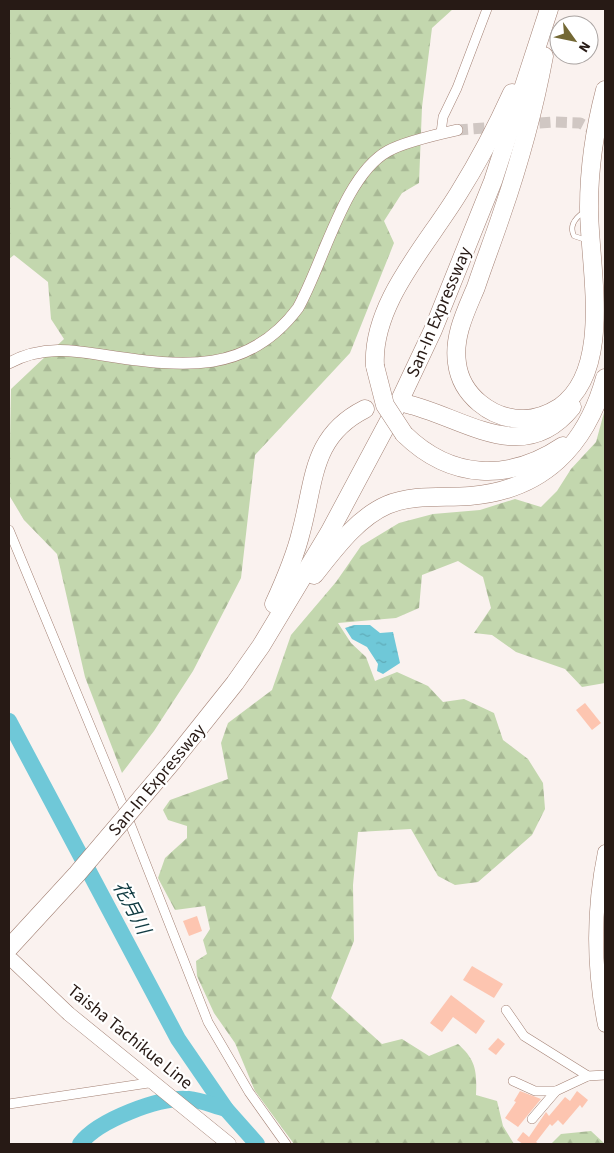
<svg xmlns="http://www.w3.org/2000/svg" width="614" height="1153" viewBox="0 0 614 1153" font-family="'Source Sans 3','Noto Sans JP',sans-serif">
	<defs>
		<pattern id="forest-firs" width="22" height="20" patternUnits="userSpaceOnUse" patternTransform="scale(1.25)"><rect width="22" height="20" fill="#c3d7ae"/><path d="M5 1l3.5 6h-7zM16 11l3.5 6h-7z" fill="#a8b895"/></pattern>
		<pattern id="water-ripples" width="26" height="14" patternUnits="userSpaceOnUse" patternTransform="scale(1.25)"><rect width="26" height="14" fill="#6fc8d8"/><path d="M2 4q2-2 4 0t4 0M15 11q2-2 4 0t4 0" fill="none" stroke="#60abb8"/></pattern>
	</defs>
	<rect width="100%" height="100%" fill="#faf2ef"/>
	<!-- forest -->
	<g fill="url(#forest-firs)">
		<polygon points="9,9 453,9 432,28 422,107 419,183 402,193 384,221 394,243 350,353 255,455 241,578 193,671 154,731 122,773 85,677 57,554 24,520 9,495 11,389 64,339 51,319 48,282 14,255 9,259"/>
		<path d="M605,409V683L582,687L565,669L516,652L492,635L474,633L491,608L483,577L458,561L422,575L419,608L396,618L338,623L351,643L366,657L375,681L397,672L428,686L443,702L464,699L494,713L503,740L528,759L543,783L545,809L532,835L478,882L455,885L438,876L411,829L358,832L353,885L354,941L331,998L382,1044L402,1039L429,1056L458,1044C476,1060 477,1071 476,1095L497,1101L503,1126L514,1144H294L255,1091L235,1043L214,1013L197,976L196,961L207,954L203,940L210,929L205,906L175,910L158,878L165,858L187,838V826L168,820L163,810L170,800L228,779L221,743L228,723L272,690L291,635L336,582L361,546L399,523L433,514L480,510L515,499L541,507L557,491L571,469L596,442Z"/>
		<polygon points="591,1131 605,1144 551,1144 561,1134"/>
	</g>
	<!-- water -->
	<polygon fill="url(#water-ripples)" points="354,625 370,625 380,633 393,632 400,663 383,674 377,671 378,664 367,647 352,639 345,628"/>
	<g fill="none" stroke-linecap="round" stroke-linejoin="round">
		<!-- river -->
		<g stroke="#6fc8d8" stroke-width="16">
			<polyline points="9,721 178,1039 226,1109 257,1144"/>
			<path d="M80,1144C98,1120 159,1097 189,1099C201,1100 214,1106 226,1109"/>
		</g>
	</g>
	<!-- building -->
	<g fill="#fdc5b0">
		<polygon points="585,703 601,723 592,730 576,710"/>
		<polygon points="197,916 202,931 189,936 183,921"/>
		<polygon points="472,966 503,984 494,998 463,980"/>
		<polygon points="451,995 485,1021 476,1034 453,1017 442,1032 430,1023"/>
		<polygon points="498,1038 505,1044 496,1055 488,1049"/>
		<polygon points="520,1091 541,1099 518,1127 505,1118 516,1102 514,1101"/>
		<polygon points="577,1091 588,1100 582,1108 580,1105 563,1125 558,1120 552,1126 550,1124 536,1142 539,1144 523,1144 517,1140 523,1132 529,1137 546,1112 549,1116 565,1097 570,1101"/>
	</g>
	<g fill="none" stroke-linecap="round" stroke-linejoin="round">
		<!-- tertiary-tunnel -->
		<g stroke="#d0c7c3" stroke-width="11" stroke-dasharray="11 5.5" stroke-linecap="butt">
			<polyline points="523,124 553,122 580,123 605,136"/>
			<polyline points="457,130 499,127"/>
		</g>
		<defs>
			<path id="service" d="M584,212C575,218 569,226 574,236L586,240"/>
			<g id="minor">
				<polyline points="441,133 443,117 457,88 487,9"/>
				<polyline points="9,530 118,793 208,1022 249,1092 286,1144"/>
				<polyline points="506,1010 524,1036 588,1076 605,1075"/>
				<polyline points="513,1081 535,1091 556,1091"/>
				<polyline points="9,1104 155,1082"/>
				<polyline points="532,1119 556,1091 588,1076"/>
			</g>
			<path id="tertiary" d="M9,363C42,345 73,350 109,356C182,367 248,375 298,308C323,264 344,175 388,151C404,142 439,134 457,130"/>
			<g id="secondary">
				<path d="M605,852C593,910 593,967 605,1025"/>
				<polyline points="9,957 69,1014 229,1144"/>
			</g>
			<g id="motorway">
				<path d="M544,56C534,110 519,164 501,216C493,240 484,263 476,287C466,311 453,336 457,363C461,395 491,419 523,419C536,419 549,414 560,407C614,369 589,266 589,207C589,167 595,128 605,90"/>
				<path d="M375,366C371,303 429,243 460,191C480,159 497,126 512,93"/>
				<path d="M407,404C463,417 523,468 572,407"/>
				<path d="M404,434C451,480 509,482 563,446"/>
				<path d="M314,575C334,550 357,518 387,505C413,494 443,498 470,496C543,490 586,446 605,378"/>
				<path d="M274,604C285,580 295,557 301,532C315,481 311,436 365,409"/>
				<polyline points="172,762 235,683 261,646 329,533 399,402 433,330 493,181 549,9"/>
			</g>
		</defs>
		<!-- service casing -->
		<use href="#service" stroke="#a38174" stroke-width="5.5"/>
		<!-- minor casing -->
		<use href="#minor" stroke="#a38174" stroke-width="10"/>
		<!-- tertiary casing -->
		<use href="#tertiary" stroke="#a38174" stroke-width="12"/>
		<!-- secondary casing -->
		<use href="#secondary" stroke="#a38174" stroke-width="15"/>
		<!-- motorway casing -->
		<use href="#motorway" stroke="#a38174" stroke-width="19"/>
		<!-- service -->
		<use href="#service" stroke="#fff" stroke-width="4.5"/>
		<!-- minor -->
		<use href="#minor" stroke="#fff" stroke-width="9"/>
		<!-- tertiary -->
		<use href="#tertiary" stroke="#fff" stroke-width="11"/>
		<!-- secondary -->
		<use href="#secondary" stroke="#fff" stroke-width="14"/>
		<!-- motorway -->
		<use href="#motorway" stroke="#fff" stroke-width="18"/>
		<defs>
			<g id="motorway-bridge">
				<polyline points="375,366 385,405 404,434"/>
				<polyline points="9,948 77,874 172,762"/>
			</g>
		</defs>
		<!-- motorway-bridge casing -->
		<use href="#motorway-bridge" stroke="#a38174" stroke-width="19" stroke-linecap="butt"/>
		<!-- motorway-bridge -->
		<use href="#motorway-bridge" stroke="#fff" stroke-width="18"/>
	</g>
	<g text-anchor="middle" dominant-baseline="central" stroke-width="4.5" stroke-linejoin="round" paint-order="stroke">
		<!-- street labels -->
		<g font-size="18" fill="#271a15" stroke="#fff">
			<text transform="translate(439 312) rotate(-67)">San-In Expressway</text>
			<text transform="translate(157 780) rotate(-50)">San-In Expressway</text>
			<text transform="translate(130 1037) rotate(39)">Taisha Tachikue Line</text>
		</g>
		<!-- water labels -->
		<g font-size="19" font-style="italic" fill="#0f3a41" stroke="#fff">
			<text transform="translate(131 908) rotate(62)">花月川</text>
		</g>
	</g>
	<!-- border -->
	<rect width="614" height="1153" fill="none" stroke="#271a15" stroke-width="20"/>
	<!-- north arrow -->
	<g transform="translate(574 40) rotate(123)"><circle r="24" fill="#ffffff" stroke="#a9a3a1"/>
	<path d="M0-4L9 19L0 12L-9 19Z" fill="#736834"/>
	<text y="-8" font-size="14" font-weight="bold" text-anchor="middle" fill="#271a15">N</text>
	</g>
</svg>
